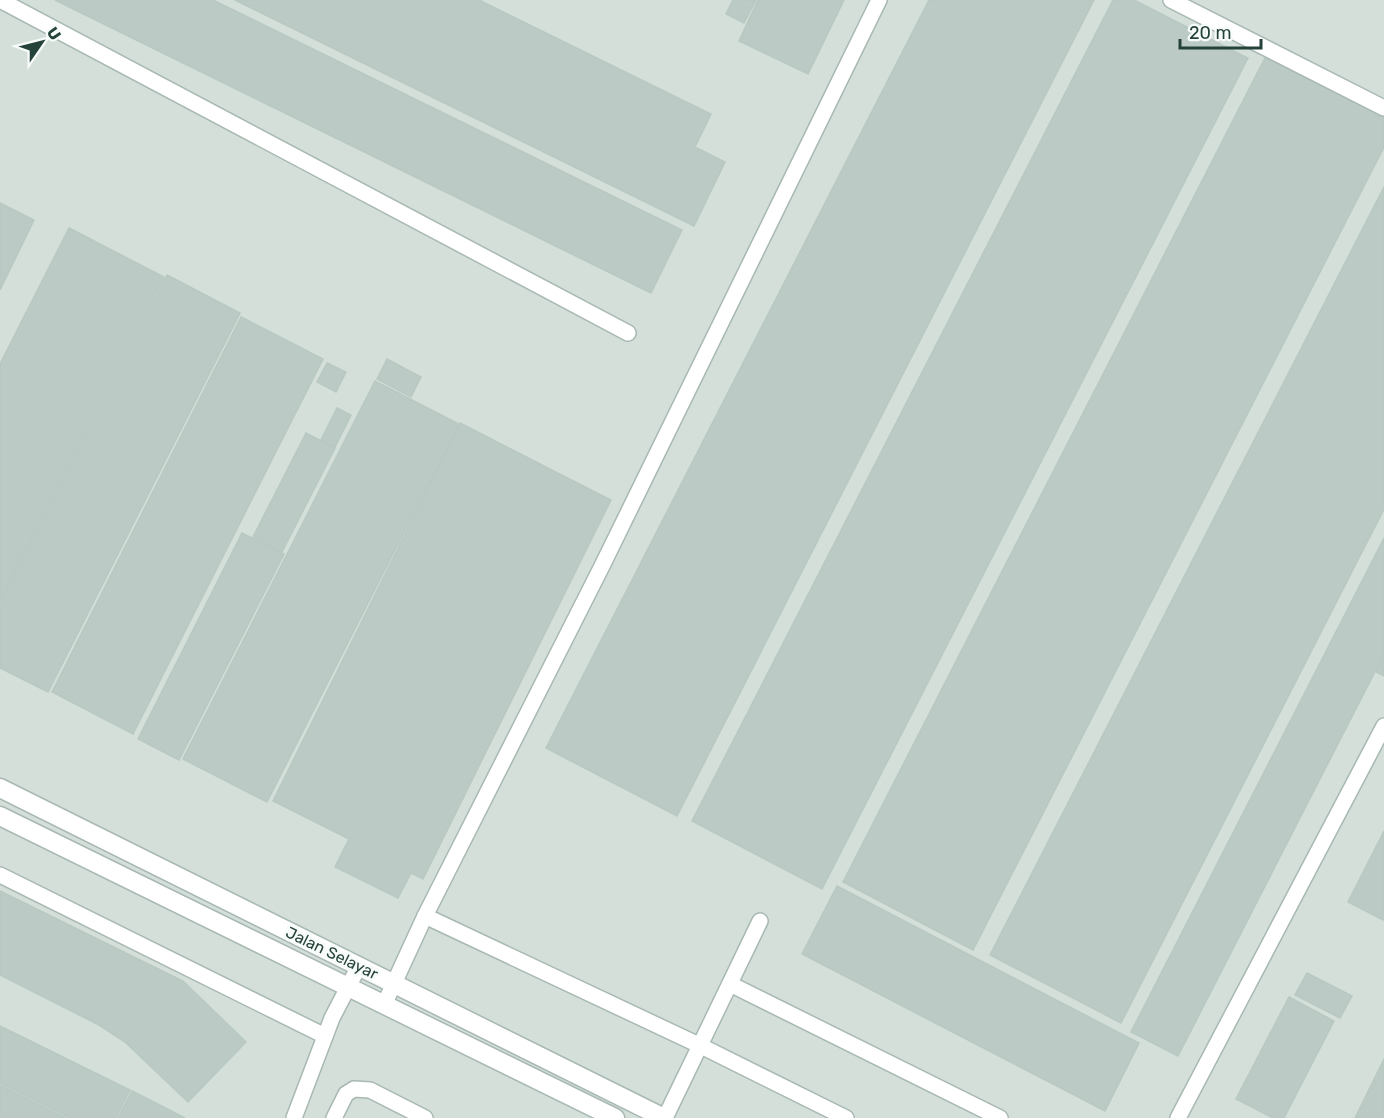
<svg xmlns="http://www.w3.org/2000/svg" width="1384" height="1118" viewBox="0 0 1384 1118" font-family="Rubik,sans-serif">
	<rect width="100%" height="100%" fill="#e6efeb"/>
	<!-- built -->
	<rect fill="#d4dfda" x="0" y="0" width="1384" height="1118"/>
	<!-- building -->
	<g fill="#bbcac4" stroke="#b8c9c2" stroke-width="1.5">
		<polygon points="55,0 213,0 682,230 651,293"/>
		<polygon points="235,0 479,0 711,114 695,147 725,162 694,226"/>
		<polygon points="733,0 756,0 744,23 726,14"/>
		<polygon points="758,0 844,0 808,74 739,41"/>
		<polygon points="929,0 1094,0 677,816 546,748"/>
		<polygon points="1113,0 1134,0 1248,58 822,889 692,821"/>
		<polygon points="1268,52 1384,112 1384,147 973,950 843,882"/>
		<polygon points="1384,187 1384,509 1121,1023 990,955"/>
		<polygon points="0,203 34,220 0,290"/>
		<polygon points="69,228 164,277 0,600 0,364"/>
		<polygon points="167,275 240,313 48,692 0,668 0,603"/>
		<polygon points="241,317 323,359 133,734 52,692"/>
		<polygon points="387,359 421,377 411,397 377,379"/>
		<polygon points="327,363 346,372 336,392 317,382"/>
		<polygon points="375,381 459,424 267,802 183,759"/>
		<polygon points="337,408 351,415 335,447 321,440"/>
		<polygon points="460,423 611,500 423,879 411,873 398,898 335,867 349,839 273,801"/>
		<polygon points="306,433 335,448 282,552 253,537"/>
		<polygon points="242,533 284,554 179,760 138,739"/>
		<polygon points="1384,538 1384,654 1178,1056 1131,1032"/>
		<polygon points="1384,656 1384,676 1376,672"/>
		<polygon points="1384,831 1384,917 1383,920 1348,902"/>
		<polygon points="837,886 1139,1043 1105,1111 802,954"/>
		<polygon points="0,891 183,981 246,1042 188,1102 125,1042 99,1025 0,975"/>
		<polygon points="1307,973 1352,996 1340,1018 1295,995"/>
		<polygon points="1289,997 1334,1021 1284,1118 1273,1118 1236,1099"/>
		<polygon points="0,1026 130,1090 116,1118 70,1118 0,1083"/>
		<polygon points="1384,1059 1384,1118 1355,1118"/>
		<polygon points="0,1085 66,1118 0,1118"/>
		<polygon points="132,1091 185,1118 118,1118"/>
	</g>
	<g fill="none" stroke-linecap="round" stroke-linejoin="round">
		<defs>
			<g id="lane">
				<polyline points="0,0 628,333"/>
				<polyline points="1171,0 1384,108"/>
				<polyline points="0,875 325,1036"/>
				<polyline points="730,984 1000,1118"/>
				<polyline points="384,1005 425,916"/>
				<polyline points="294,1118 332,1018 359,966"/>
				<polyline points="334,1118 346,1094 354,1089 370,1090 425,1118"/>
				<polyline points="665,1118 760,921"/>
				<polyline points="846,1118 701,1046 425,916 602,566 879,0"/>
				<polyline points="1178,1118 1384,726"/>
			</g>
			<g id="street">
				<polyline points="0,788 664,1118"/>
				<polyline points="0,816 615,1118"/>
			</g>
		</defs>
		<!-- lane casing -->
		<use href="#lane" stroke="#a8b8b2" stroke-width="18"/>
		<!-- street casing -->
		<use href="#street" stroke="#a8b8b2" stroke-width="21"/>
		<!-- lane -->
		<use href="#lane" stroke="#fff" stroke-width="15"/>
		<!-- street -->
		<use href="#street" stroke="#fff" stroke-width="18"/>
	</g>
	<g text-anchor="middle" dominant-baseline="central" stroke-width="6" stroke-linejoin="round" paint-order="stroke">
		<!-- street labels -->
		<g font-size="16" fill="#24423a" stroke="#f7fbf9">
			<text transform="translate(332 953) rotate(26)">Jalan Selayar</text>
		</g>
	</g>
	<!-- north arrow -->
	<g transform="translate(42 42) rotate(55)" stroke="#f7fbf9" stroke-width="4.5" paint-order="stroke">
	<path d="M0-4.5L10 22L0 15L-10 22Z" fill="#24423a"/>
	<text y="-9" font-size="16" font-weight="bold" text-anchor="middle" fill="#24423a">U</text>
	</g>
	<!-- scale -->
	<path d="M1180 39v9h81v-9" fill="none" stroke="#24423a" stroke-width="3"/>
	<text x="1189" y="39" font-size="18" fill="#24423a" stroke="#f7fbf9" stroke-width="4.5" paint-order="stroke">20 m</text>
</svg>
